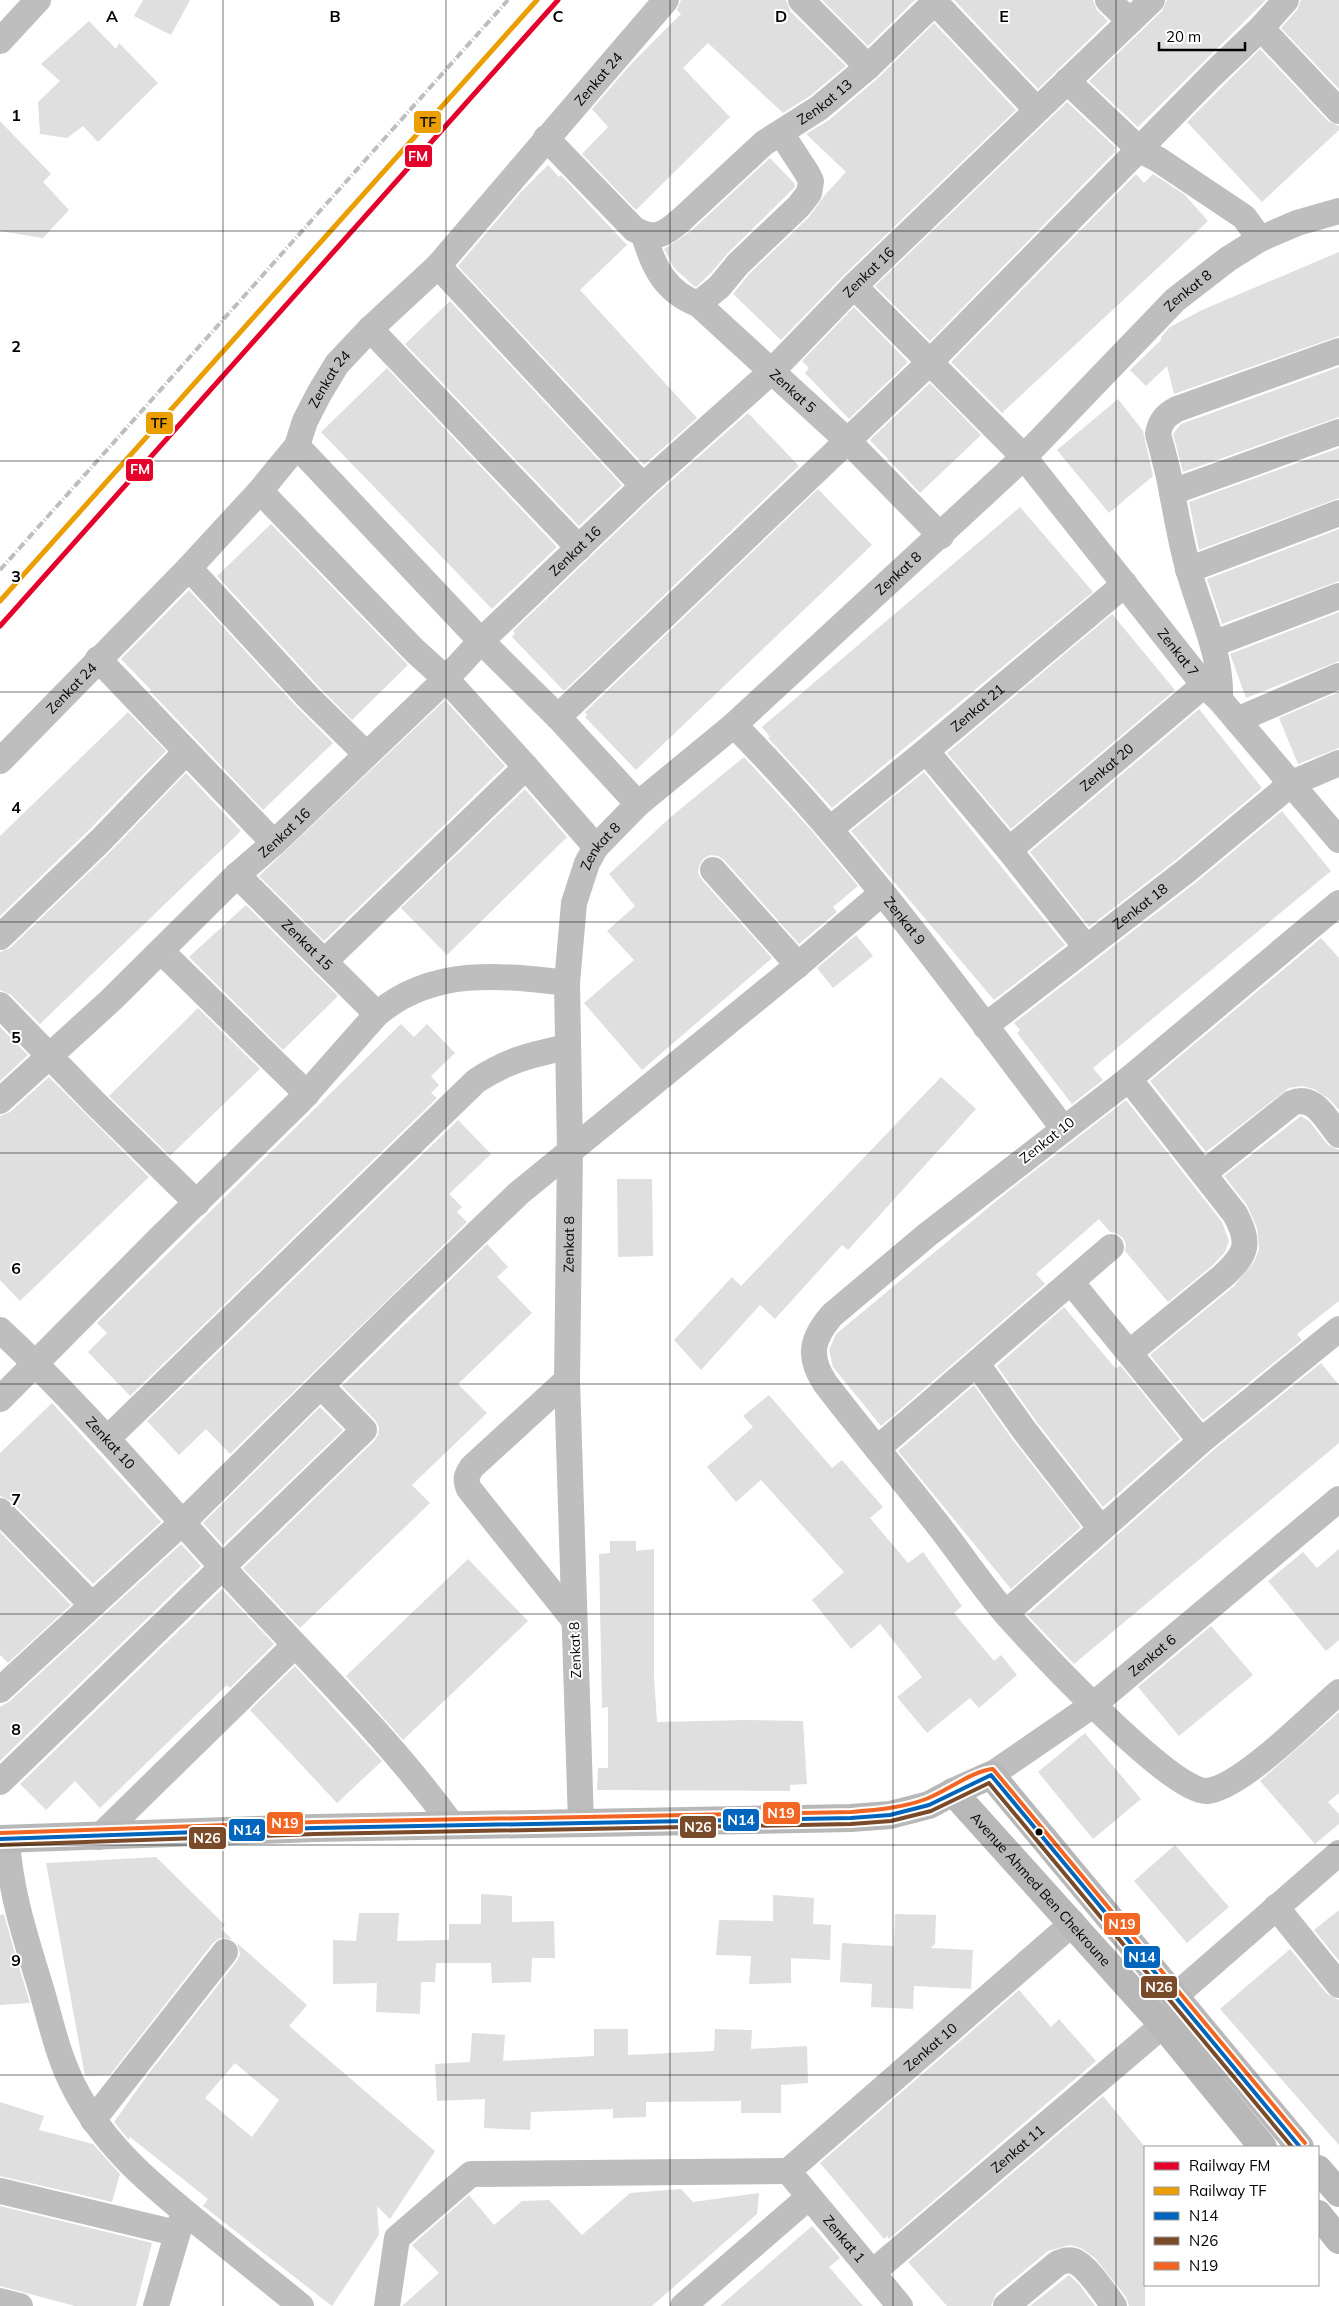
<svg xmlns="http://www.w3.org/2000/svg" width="1339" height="2306" viewBox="0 0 1339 2306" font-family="Mulish,sans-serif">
	<rect width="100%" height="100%" fill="#fff"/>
	<!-- building -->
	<g fill="#dfdfdf" fill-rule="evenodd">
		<polygon points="143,0 190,0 171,35 134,16"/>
		<polygon points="681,0 786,0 790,11 846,66 810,96 783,113 708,43 683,68 730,117 636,210 582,154 608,127 592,109 631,64 681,14 677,10"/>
		<polygon points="822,0 915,0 868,46"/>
		<polygon points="954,0 1093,0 1097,10 1108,21 1038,89"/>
		<polygon points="1167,0 1266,0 1138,127 1089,81 1162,11"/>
		<polygon points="1301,0 1339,0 1339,89 1281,28 1297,10"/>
		<polygon points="89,21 116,49 119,43 158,83 98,142 83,126 67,138 40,134 38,102 60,81 41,64"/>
		<polygon points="934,23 1016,110 844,275 781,340 733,294 749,274 809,217 824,196 846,172 806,134 829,120 878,78"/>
		<polygon points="1260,49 1328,121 1339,126 1339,130 1262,202 1187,122"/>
		<polygon points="1067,102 1116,148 1114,150 1115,152 930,341 875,286"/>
		<polygon points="0,121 51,174 43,182 69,210 43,238 0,231"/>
		<polygon points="770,158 795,184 795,187 728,253 711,273 696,287 694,286 674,268 664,249 691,231"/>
		<polygon points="548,165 559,177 561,175 627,245 580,290 697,418 644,465 458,266 521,192"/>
		<polygon points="1136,174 1144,183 1153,174 1184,194 1208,221 1002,413 951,362"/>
		<polygon points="1339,252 1339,336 1174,394 1167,366 1146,386 1130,370 1161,340 1161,337 1170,327 1202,310"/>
		<polygon points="450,301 622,485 579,526 405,344"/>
		<polygon points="854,307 908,362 849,419 805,373 809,368 802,361"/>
		<polygon points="1339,367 1339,417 1183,472 1173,434 1181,424"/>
		<polygon points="387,368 557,547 492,609 321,432"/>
		<polygon points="930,383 981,435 920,493 870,440"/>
		<polygon points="1118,399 1143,431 1153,476 1109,513 1057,450"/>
		<polygon points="748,413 799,466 564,691 512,637 515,633 513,631 653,497"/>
		<polygon points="1339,448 1339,498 1199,550 1189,502"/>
		<polygon points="818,489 872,545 636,770 585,717 587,715 585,712"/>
		<polygon points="1020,507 1093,592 832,808 768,738 770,737 762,727"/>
		<polygon points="271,524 408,665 352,720 319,687 217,576"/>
		<polygon points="1339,529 1339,581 1222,624 1207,579"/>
		<polygon points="189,590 297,707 333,743 263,810 150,691 151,690 121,659"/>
		<polygon points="1339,612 1339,661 1246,698 1230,654"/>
		<polygon points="1112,614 1175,690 1011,829 947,753"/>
		<polygon points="1339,692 1339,748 1298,764 1279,718"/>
		<polygon points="445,700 505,766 324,941 259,876"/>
		<polygon points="1199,709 1262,788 1177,859 1089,927 1030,852"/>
		<polygon points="128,712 166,751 89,830 0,916 0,836"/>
		<polygon points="744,757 811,830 858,886 833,907 837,912 799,944 724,860 718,856 710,855 703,859 699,866 698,873 702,880 772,958 642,1070 584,1003 634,960 607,931 635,906 609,874 673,815"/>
		<polygon points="924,772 1065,945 994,1000 851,831"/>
		<polygon points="186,773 241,831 40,1024 11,995 0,990 0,952 10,948 110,852"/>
		<polygon points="525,789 567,837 447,955 401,908"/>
		<polygon points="1282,811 1331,871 1093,1068 1103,1080 1072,1104 1017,1033 1020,1030 1014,1023 1195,883"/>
		<polygon points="246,905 338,996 283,1050 189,957"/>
		<polygon points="856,935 873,956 833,988 817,968"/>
		<polygon points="1321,938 1339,958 1339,1110 1329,1099 1314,1089 1302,1086 1289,1088 1206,1152 1150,1081"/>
		<polygon points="198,1008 260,1069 170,1156 109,1096"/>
		<polygon points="401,1024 414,1037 427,1024 455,1053 431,1076 439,1085 431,1093 437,1098 130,1396 88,1352 107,1333 97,1323"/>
		<polygon points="0,1027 28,1055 0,1081"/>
		<polygon points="49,1077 149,1177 20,1301 0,1280 0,1116 10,1112"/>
		<polygon points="941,1077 976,1109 848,1250 842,1245 775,1319 760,1305 701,1370 674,1340 732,1277 741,1286"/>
		<polygon points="1126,1100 1222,1222 1229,1241 1225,1252 1213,1265 1168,1302 1125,1251 1126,1244 1123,1238 1116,1233 1110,1232 1099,1219 1036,1274 1045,1284 881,1426 833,1367 829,1350 836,1334 1006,1193"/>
		<polygon points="1301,1116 1309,1121 1328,1145 1339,1150 1339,1301 1297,1334 1302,1340 1203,1420 1150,1355 1233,1287 1254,1262 1259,1249 1257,1228 1247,1205 1224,1176"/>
		<polygon points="458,1120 491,1154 449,1194 462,1207 457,1212 467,1222 230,1454 206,1429 179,1455 147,1421"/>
		<polygon points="617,1179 652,1179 653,1256 618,1257"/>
		<polygon points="487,1244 508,1267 497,1277 532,1313 458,1384 487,1413 412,1485 430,1503 300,1628 243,1568 374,1441 378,1435 379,1427 375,1420 342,1386"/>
		<polygon points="1064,1307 1116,1369 1120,1365 1180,1439 1103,1507 1036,1421 997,1366"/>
		<polygon points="1321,1363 1339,1385 1339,1443 1074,1664 1027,1615 1211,1452"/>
		<polygon points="974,1385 1012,1439 1081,1527 1011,1589 898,1451"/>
		<polygon points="769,1395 832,1468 842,1460 883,1507 870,1518 908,1563 923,1552 962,1606 954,1613 994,1661 1001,1655 1017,1675 979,1708 970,1698 927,1733 897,1697 922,1677 880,1624 851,1649 812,1600 844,1572 761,1480 736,1502 707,1467 753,1427 743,1416"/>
		<polygon points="52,1403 161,1522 93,1584 11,1501 0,1496 0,1453"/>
		<polygon points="320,1407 343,1430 223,1545 203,1523"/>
		<polygon points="0,1532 71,1605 8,1663 0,1655"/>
		<polygon points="610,1541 636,1541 636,1551 654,1549 654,1677 657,1722 745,1720 803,1721 807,1784 790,1785 790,1791 597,1790 598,1768 608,1768 608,1707 602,1708 599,1554 610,1553"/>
		<polygon points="181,1544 201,1566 0,1761 0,1707 10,1701"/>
		<polygon points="1339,1549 1339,1640 1326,1651 1268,1581 1303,1552 1317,1568"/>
		<polygon points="468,1559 528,1621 403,1740 346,1676"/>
		<polygon points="222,1589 274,1644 230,1688 227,1685 100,1808 75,1781 46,1810 20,1784"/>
		<polygon points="1211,1626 1253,1675 1179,1736 1138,1687"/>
		<polygon points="295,1666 382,1761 337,1803 250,1710"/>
		<polygon points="1339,1712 1339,1793 1328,1802 1339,1814 1339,1824 1315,1844 1260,1781"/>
		<polygon points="1085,1733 1141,1799 1093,1839 1038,1772"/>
		<polygon points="1175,1845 1229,1907 1187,1943 1134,1881"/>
		<polygon points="156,1857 225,1925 221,1929 232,1939 220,1938 213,1943 110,2075 85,2076 46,1863"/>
		<polygon points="481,1894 512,1896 512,1922 554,1921 555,1958 532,1958 531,1982 492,1983 491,1963 436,1963 435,1982 421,1982 420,2014 376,2012 377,1983 333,1984 333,1940 356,1941 359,1913 399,1913 397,1941 449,1940 449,1924 481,1924"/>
		<polygon points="773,1895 814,1898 813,1924 831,1925 830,1960 791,1958 791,1983 749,1984 751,1956 716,1955 719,1920 773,1921"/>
		<polygon points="1339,1910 1339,1961 1314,1930"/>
		<polygon points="4,1914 14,1950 30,2003 0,2005 0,1915"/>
		<polygon points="895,1914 936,1915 935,1944 931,1948 973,1950 971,1989 914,1986 913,2009 871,2007 872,1984 840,1982 842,1943 894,1946"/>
		<path d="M237,1943L307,2005L289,2026L435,2151L390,2219L377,2206L379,2235L332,2306L203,2206L208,2199L130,2137L129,2140L114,2122L149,2073L237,1961L240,1954ZM235,2063L279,2100L252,2137L205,2098Z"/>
		<polygon points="1290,1949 1327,1994 1339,2000 1339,2145 1220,2009"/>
		<polygon points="1019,1990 1051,2027 1059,2019 1096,2061 889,2239 887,2236 884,2239 820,2163"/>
		<polygon points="594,2029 628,2029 628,2055 714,2051 715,2029 752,2030 751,2049 807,2046 808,2083 781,2085 781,2113 741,2113 741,2101 646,2102 646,2117 613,2118 613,2109 531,2112 530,2130 484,2128 485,2099 437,2101 435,2064 470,2062 472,2033 505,2035 503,2061 594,2056"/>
		<polygon points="1103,2096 1145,2147 1145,2306 1129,2306 1126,2297 1095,2258 1081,2248 1070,2245 1048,2251 996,2294 991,2306 947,2306 908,2262"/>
		<polygon points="0,2102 44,2116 39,2130 93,2144 120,2174 112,2202 0,2176"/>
		<polygon points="681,2189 693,2202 759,2193 757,2214 652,2306 402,2306 439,2273 412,2245 469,2195 494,2225 522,2201 549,2200 582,2235 630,2193"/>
		<polygon points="0,2206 152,2243 136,2306 75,2306 0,2286"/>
		<polygon points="812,2226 840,2258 829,2267 863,2306 720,2306"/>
		<polygon points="1069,2275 1079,2284 1095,2306 1030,2306"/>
	</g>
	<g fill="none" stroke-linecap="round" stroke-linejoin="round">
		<!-- street -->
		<g stroke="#bebebe" stroke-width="26">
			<polyline points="801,0 868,67"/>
			<polyline points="933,0 1037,110"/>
			<polyline points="1108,0 1130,21"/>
			<polyline points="1261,28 1339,111"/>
			<polyline points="0,41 38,0"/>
			<polyline points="1067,81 1140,150 1159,160 1244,217 1260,239"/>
			<path id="s1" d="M781,133L807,173L811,181L809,193L799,206L738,264L719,287L698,304L849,442L941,536"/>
			<path id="s2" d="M546,138L634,229C654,241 664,235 681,220L764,143L819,108L868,67L937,0"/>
			<path d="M644,235C653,266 665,292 698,304"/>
			<polyline points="438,266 643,486"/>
			<path id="s3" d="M854,286L1024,457L1204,685L1220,700L1339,840"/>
			<polyline points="370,329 579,548"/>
			<polyline points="297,446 481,641 558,717 638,804"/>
			<polyline points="260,491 415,651 446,679 526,767 596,847"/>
			<polyline points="1172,492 1339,432"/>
			<polyline points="189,568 308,697 366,754"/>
			<polyline points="1188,570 1339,513"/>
			<polyline points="1213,644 1339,596"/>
			<polyline points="98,659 274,843"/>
			<path d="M1220,700C1222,653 1200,613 1188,568C1181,543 1177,518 1172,493C1169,473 1163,453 1158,434C1160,421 1166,415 1177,409L1339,351"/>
			<polyline points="558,717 929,363 1213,74 1261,28 1286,0"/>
			<polyline points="1237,720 1339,676"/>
			<path id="s4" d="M734,725C856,848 958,990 1063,1128"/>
			<polyline points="926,751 1009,850 1086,947"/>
			<path id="s5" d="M0,761L189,568L260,491L297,446L305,421L320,392L337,364L370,329L438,266L666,0"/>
			<path id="s6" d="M830,829L926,751L1125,584"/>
			<path id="s7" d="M1009,850L1204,685"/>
			<polyline points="713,870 798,965"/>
			<path id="s8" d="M237,875L377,1014"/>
			<path d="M1339,903L1129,1079L927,1235L832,1315C812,1338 807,1356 825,1383C859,1428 896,1471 931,1516C957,1548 980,1584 1007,1615C1034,1645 1172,1794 1207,1791C1241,1788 1311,1716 1339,1692"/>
			<polyline points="0,937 100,841 186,752"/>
			<polyline points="161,951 307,1094"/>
			<polyline points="324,962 526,767"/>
			<polyline points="0,1005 96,1104 197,1203"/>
			<path id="s9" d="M985,1026L1186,871L1292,783L1339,763"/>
			<path d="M1129,1079L1235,1214C1251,1243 1247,1254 1223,1276L1129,1353"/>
			<path id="s10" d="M0,1101L111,1000L237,875L274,843L446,679L481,641L643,486L771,372L854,286L1152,0"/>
			<path d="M1204,1173L1292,1103C1315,1094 1326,1120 1339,1135"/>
			<polyline points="1071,1282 1201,1441"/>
			<path id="s11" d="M0,1330C84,1408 157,1496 235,1581C309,1661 388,1737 453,1826"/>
			<polyline points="977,1364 1024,1430 1101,1529"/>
			<path d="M567,1380L472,1467C466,1476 465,1479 469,1489L573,1619"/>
			<path d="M0,1399L159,1239L301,1100L377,1014C433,967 499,975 567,983"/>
			<path d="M107,1439L476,1081C508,1060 530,1055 567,1047"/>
			<polyline points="877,1449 1111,1247"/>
			<polyline points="0,1511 92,1605"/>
			<polyline points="1006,1613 1201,1441 1339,1329"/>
			<polyline points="0,1690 183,1522 400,1307 519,1193 798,965 882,893"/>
			<path id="s12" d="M991,1775L1093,1705L1339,1499"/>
			<polyline points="0,1782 364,1430 321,1386"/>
			<path id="s13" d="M581,1823L567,1380L570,1150L567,983L574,903L587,863L596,847L638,804L734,725L1024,457L1175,300L1228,259L1260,239L1297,223L1339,211"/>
			<polyline points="99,1837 295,1645"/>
			<path d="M7,1839C10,1890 24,1933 39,1982C50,2017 57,2055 74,2087C104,2147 155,2188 207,2230C238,2255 270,2281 301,2306"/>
			<polyline points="1276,1907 1339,1985"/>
			<polyline points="1174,1997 1339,1853"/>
			<polyline points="93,2120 225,1952"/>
			<path id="s14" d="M788,2171L1073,1923"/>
			<path id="s15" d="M788,2171L900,2306"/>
			<polyline points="0,2191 176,2233"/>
			<path id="s16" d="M873,2272L1163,2025"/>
			<polyline points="0,2301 20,2306"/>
			<polyline points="156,2306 182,2218"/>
			<polyline points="387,2306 397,2238 471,2174 788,2171"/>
			<polyline points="683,2306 809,2197"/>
			<path d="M1006,2306L1058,2263C1063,2261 1068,2259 1074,2261C1087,2266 1105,2294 1114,2306"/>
		</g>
		<!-- secondary -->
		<g stroke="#b8b8b8" stroke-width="28">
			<path id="s17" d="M953,1792L1163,2025L1263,2147"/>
			<polyline points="0,1839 315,1828 851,1818 890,1815 929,1805 953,1792 991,1775 1300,2147"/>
			<polyline points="1318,2169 1339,2193"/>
			<polyline points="1318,2214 1339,2240"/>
		</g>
		<!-- rail -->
		<polyline stroke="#bebebe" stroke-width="4" stroke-dasharray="8 2.5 1 2.5" stroke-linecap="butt" points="0,570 508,0"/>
		<defs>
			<polyline id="bus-1" points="0,1839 315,1828 851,1818 890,1815 929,1805 991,1775 1300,2147"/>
			<polyline id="bus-2" points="0,1845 315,1834 851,1824 891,1821 931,1811 989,1783 1292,2147"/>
			<path id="bus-3" d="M0,1833L315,1822L851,1812C876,1810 902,1808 926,1799C945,1792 974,1770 993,1769L1305,2143"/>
		</defs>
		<!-- bus-1 casing -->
		<use href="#bus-1" stroke="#fff" stroke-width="8"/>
		<!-- bus-2 casing -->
		<use href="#bus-2" stroke="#fff" stroke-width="8"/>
		<!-- bus-3 casing -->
		<use href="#bus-3" stroke="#fff" stroke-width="8"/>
		<!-- bus-1 -->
		<use href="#bus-1" stroke="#0065bd" stroke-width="4"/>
		<!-- bus-2 -->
		<use href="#bus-2" stroke="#7a4b2a" stroke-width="4"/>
		<!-- bus-3 -->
		<use href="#bus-3" stroke="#f26522" stroke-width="4"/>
		<defs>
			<polyline id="rail-1" points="0,626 558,0"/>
			<polyline id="rail-2" points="0,601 537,0"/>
		</defs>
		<!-- rail-1 casing -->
		<use href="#rail-1" stroke="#fff" stroke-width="9"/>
		<!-- rail-2 casing -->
		<use href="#rail-2" stroke="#fff" stroke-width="9"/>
		<!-- rail-1 -->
		<use href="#rail-1" stroke="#e4002b" stroke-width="5"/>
		<!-- rail-2 -->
		<use href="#rail-2" stroke="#eb9e00" stroke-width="5"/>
	</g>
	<!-- grid -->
	<path fill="none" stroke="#000" stroke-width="1" stroke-opacity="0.55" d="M223,0V2306M446,0V2306M670,0V2306M893,0V2306M1116,0V2306M0,231H1339M0,461H1339M0,692H1339M0,922H1339M0,1153H1339M0,1384H1339M0,1614H1339M0,1845H1339M0,2075H1339"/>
	<!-- markers -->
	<circle fill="#000" stroke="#fff" stroke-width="2" cx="1039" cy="1832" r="4.5"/>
	<g text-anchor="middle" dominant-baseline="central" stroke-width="4" stroke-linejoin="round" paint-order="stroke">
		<!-- street labels -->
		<g font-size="14" fill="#000" stroke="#fff">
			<text stroke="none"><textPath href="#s5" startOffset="912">Zenkat 24</textPath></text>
			<text stroke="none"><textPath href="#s2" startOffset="366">Zenkat 13</textPath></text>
			<text stroke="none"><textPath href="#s10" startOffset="1201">Zenkat 16</textPath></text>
			<text stroke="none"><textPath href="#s13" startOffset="1794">Zenkat 8</textPath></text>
			<text stroke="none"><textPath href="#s5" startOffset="508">Zenkat 24</textPath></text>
			<text stroke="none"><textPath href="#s1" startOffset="355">Zenkat 5</textPath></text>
			<text stroke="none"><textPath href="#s10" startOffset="796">Zenkat 16</textPath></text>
			<text stroke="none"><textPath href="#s13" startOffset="1389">Zenkat 8</textPath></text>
			<text stroke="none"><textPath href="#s3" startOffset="490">Zenkat 7</textPath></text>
			<text stroke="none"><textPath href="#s5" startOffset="102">Zenkat 24</textPath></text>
			<text stroke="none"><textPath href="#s6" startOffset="191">Zenkat 21</textPath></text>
			<text stroke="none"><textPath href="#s7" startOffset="128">Zenkat 20</textPath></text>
			<text stroke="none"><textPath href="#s10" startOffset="391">Zenkat 16</textPath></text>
			<text stroke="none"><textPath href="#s13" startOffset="984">Zenkat 8</textPath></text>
			<text stroke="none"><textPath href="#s9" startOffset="196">Zenkat 18</textPath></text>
			<text stroke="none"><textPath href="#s4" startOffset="260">Zenkat 9</textPath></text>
			<text stroke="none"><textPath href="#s8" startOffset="99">Zenkat 15</textPath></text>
			<text transform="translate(1047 1140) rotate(-38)">Zenkat 10</text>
			<text stroke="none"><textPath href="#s13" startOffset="579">Zenkat 8</textPath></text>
			<text stroke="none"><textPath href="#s11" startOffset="158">Zenkat 10</textPath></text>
			<text transform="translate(575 1650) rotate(-92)">Zenkat 8</text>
			<text stroke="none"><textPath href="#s12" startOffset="201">Zenkat 6</textPath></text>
			<text stroke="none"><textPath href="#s17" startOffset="131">Avenue Ahmed Ben Chekroune</textPath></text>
			<text stroke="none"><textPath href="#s14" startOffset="189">Zenkat 10</textPath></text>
			<text stroke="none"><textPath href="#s16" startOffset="190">Zenkat 11</textPath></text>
			<text stroke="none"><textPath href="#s15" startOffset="88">Zenkat 1</textPath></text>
		</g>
	</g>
	<g font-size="16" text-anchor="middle" font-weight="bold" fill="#000" stroke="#fff" stroke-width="4" stroke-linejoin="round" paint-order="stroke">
		<text x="112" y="22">A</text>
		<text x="335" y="22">B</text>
		<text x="558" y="22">C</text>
		<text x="781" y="22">D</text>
		<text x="1004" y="22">E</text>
		<text x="16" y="121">1</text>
		<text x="16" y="352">2</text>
		<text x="16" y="582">3</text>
		<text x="16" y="813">4</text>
		<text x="16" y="1043">5</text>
		<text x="16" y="1274">6</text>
		<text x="16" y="1505">7</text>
		<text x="16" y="1735">8</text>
		<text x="16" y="1966">9</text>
	</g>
	<g stroke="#fff" stroke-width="2">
		<rect x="413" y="110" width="29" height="24" rx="5" fill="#eb9e00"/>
		<rect x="404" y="144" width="29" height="24" rx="5" fill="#e4002b"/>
		<rect x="145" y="411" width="29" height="24" rx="5" fill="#eb9e00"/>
		<rect x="125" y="458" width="29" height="24" rx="5" fill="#e4002b"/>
		<rect x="762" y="1801" width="39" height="24" rx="5" fill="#f26522"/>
		<rect x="722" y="1808" width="38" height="24" rx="5" fill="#0065bd"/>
		<rect x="266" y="1811" width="38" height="24" rx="5" fill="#f26522"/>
		<rect x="679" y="1815" width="38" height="24" rx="5" fill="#7a4b2a"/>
		<rect x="228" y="1818" width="38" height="24" rx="5" fill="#0065bd"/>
		<rect x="188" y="1826" width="39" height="24" rx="5" fill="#7a4b2a"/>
		<rect x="1103" y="1912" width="38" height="24" rx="5" fill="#f26522"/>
		<rect x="1123" y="1945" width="38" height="24" rx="5" fill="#0065bd"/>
		<rect x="1140" y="1975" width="38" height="24" rx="5" fill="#7a4b2a"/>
	</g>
	<g font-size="14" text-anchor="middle" font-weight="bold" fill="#fff">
		<text x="418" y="161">FM</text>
		<text x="140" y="474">FM</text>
		<text x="781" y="1818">N19</text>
		<text x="741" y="1825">N14</text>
		<text x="285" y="1828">N19</text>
		<text x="698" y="1832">N26</text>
		<text x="247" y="1835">N14</text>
		<text x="207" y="1843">N26</text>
		<text x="1122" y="1929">N19</text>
		<text x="1142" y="1962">N14</text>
		<text x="1159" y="1992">N26</text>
	</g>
	<g font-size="14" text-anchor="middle" font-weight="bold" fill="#111">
		<text x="428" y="127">TF</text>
		<text x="159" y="428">TF</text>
	</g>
	<!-- legend -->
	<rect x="1144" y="2146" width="175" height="140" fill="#ffffff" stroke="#999999"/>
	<rect x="1154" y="2162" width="25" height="8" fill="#e4002b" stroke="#999999"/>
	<text x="1189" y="2171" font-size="15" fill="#000000">Railway FM</text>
	<rect x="1154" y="2187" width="25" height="8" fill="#eb9e00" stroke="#999999"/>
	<text x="1189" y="2196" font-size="15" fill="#000000">Railway TF</text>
	<rect x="1154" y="2212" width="25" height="8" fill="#0065bd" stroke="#999999"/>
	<text x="1189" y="2221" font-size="15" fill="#000000">N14</text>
	<rect x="1154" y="2237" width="25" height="8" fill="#7a4b2a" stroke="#999999"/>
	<text x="1189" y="2246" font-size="15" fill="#000000">N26</text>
	<rect x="1154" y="2262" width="25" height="8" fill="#f26522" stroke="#999999"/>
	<text x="1189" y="2271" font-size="15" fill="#000000">N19</text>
	<!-- scale -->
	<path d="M1159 42v8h86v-8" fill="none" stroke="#000000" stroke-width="2.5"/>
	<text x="1166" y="42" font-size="15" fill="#000000" stroke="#ffffff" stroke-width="4" paint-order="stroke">20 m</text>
</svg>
